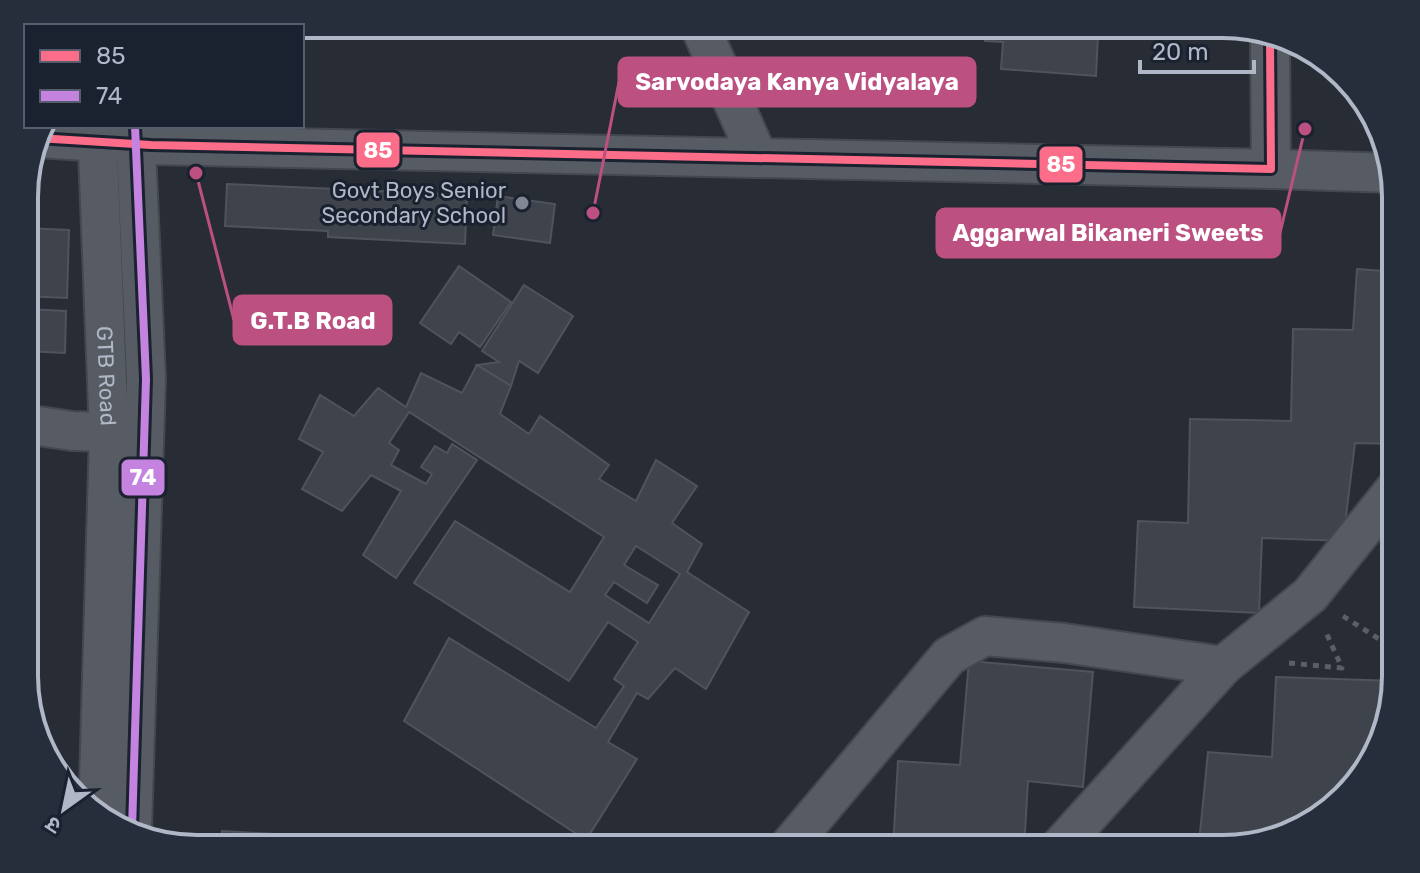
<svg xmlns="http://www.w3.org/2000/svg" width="1420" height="873" viewBox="0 0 1420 873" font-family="Rubik,'Noto Sans Devanagari',sans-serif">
	<rect width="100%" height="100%" fill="#272c35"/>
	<!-- building -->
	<g fill="#3f434b" stroke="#4f535d" stroke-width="2" fill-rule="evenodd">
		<polygon points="336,24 429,24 429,32 336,30"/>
		<polygon points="986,24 1041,24 1041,30 1098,35 1096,76 1001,69 1003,42 985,41"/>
		<polygon points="227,184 467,195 465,244 328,237 328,231 225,226"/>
		<polygon points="498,196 555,204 550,243 493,235"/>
		<polygon points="25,228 69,230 67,298 25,296"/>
		<polygon points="459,266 511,302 480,347 459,332 451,344 420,323"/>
		<polygon points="1357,269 1396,272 1396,444 1355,443 1343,541 1262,538 1259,613 1134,607 1138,521 1188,523 1190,419 1291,421 1293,329 1353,330"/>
		<polygon points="524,285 573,316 538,373 519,361 511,386 477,365 499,362 482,351"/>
		<polygon points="25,309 66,311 65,353 25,351"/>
		<path d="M477,365L511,386L500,414L529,434L540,416L609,465L599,479L636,501L656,460L697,486L672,523L702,544L687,572L749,612L706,689L675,668L648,699L637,693L608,742L637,759L586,840L404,721L449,638L596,728L624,686L614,679L638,642L608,622L569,681L414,583L455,521L570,592L604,537L409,412L389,443L399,450L391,465L426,484L432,474L421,467L435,446L447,453L452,444L477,460L396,578L363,555L401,491L371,475L342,511L302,489L323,452L299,439L320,395L354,416L378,388L406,407L421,373L462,393ZM636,546L680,574L649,623L605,595L614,582L647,603L658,585L624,565Z"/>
		<polygon points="1393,526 1396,526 1396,636 1384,635"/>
		<polygon points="969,661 1093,672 1083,787 1028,781 1024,849 893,849 898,761 960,765"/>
		<polygon points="1276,677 1396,681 1367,772 1346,791 1338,792 1337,800 1310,826 1233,849 1121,849 1121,844 1199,843 1208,752 1272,757"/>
		<polygon points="222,831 292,835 291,847 338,849 197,849 175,842 175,838 221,840"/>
	</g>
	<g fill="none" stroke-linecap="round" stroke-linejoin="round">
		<defs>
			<g id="minor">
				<polyline points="699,24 758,158"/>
				<path id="s1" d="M97,126L109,433L98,817"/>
				<polyline points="37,138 151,145 1271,169 1270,38"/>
				<polyline points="1271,169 1392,173"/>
				<polyline points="25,424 72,431 134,433"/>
				<polyline points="132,829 146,379 135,126"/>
				<polyline points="787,849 949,656 985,636 1064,643 1223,666"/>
				<polyline points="1058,849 1223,666 1310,595 1396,488"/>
			</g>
		</defs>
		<!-- minor casing -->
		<use href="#minor" stroke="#43474e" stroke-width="42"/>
		<!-- path -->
		<g stroke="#5a5f67" stroke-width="5" stroke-dasharray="6 6" stroke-linecap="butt">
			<polyline points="1343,616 1396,650"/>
			<polyline points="1289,663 1342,668 1325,630"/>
		</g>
		<!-- minor -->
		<use href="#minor" stroke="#575b63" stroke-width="38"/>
		<defs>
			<polyline id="bus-1" points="37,138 151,145 1271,169 1270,38"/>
			<polyline id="bus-2" points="132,829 146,379 135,126"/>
		</defs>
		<!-- bus-1 casing -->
		<use href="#bus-1" stroke="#1a212f" stroke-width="14"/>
		<!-- bus-2 casing -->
		<use href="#bus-2" stroke="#1a212f" stroke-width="14"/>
		<!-- bus-1 -->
		<use href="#bus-1" stroke="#fb6d88" stroke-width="8"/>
		<!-- bus-2 -->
		<use href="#bus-2" stroke="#c483df" stroke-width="8"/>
	</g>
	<!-- markers -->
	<circle fill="#808694" stroke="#1a212f" stroke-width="3" cx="522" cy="203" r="8"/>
	<g text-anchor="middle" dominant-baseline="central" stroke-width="6" stroke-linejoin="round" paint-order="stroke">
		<!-- poi labels -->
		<g font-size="22" fill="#b0b7c7" stroke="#1a212f" text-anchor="end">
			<text x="506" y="190">Govt Boys Senior<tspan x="506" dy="25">Secondary School</tspan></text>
		</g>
		<!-- street labels -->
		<g font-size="22" fill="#b0b7c7" stroke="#1a212f">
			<text stroke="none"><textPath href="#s1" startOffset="250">GTB Road</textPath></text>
		</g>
	</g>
	<!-- crop -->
	<path d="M0 0H1420V873H0ZM197 38H1223A159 159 0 0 1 1382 197V676A159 159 0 0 1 1223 835H197A159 159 0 0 1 38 676V197A159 159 0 0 1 197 38Z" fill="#262d3b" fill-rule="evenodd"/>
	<path fill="none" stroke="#b0b7c7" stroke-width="4" d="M197 38H1223A159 159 0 0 1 1382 197V676A159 159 0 0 1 1223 835H197A159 159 0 0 1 38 676V197A159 159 0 0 1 197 38Z"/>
	<!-- callouts -->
	<path fill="none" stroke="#bc5081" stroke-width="3" d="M593 213L619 82M1305 129L1280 233M196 173L234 320"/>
	<g fill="#bc5081" stroke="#1a212f" stroke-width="3">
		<circle cx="593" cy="213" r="8"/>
		<circle cx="1305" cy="129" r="8"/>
		<circle cx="196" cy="173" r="8"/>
	</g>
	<g fill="#bc5081" stroke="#bc5081" stroke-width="3">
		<rect x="619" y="58" width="356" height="48" rx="8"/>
		<rect x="937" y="209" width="343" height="48" rx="8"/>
		<rect x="234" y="296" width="157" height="48" rx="8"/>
	</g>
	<g font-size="24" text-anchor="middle" font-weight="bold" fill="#fff">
		<text x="797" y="90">Sarvodaya Kanya Vidyalaya</text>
		<text x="1108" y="241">Aggarwal Bikaneri Sweets</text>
		<text x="313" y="329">G.T.B Road</text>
	</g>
	<g stroke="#1a212f" stroke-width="3">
		<rect x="355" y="131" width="46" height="38" rx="8" fill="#fb6d88"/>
		<rect x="1038" y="145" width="46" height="39" rx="8" fill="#fb6d88"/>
		<rect x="120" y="458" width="46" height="39" rx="8" fill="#c483df"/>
	</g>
	<g font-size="22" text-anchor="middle" font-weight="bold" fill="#fff">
		<text x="378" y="158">85</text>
		<text x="1061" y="172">85</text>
		<text x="143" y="485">74</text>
	</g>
	<!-- legend -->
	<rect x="24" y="24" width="280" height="104" fill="#1a212f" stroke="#565d6c" stroke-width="2"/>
	<rect x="40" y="50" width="40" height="12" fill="#fb6d88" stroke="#565d6c" stroke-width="2"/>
	<text x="96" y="64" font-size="24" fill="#b0b7c7">85</text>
	<rect x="40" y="90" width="40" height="12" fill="#c483df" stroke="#565d6c" stroke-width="2"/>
	<text x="96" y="104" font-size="24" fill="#b0b7c7">74</text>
	<!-- north arrow -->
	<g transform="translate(64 809) rotate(213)" stroke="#1a212f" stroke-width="6" paint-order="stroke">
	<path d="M0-6L14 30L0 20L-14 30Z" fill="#b0b7c7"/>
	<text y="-12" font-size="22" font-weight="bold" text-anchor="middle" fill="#b0b7c7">उ</text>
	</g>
	<!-- scale -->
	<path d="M1140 60v12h114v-12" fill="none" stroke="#b0b7c7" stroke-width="4"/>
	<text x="1152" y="60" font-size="24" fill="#b0b7c7" stroke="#1a212f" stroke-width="6" paint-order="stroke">20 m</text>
</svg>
